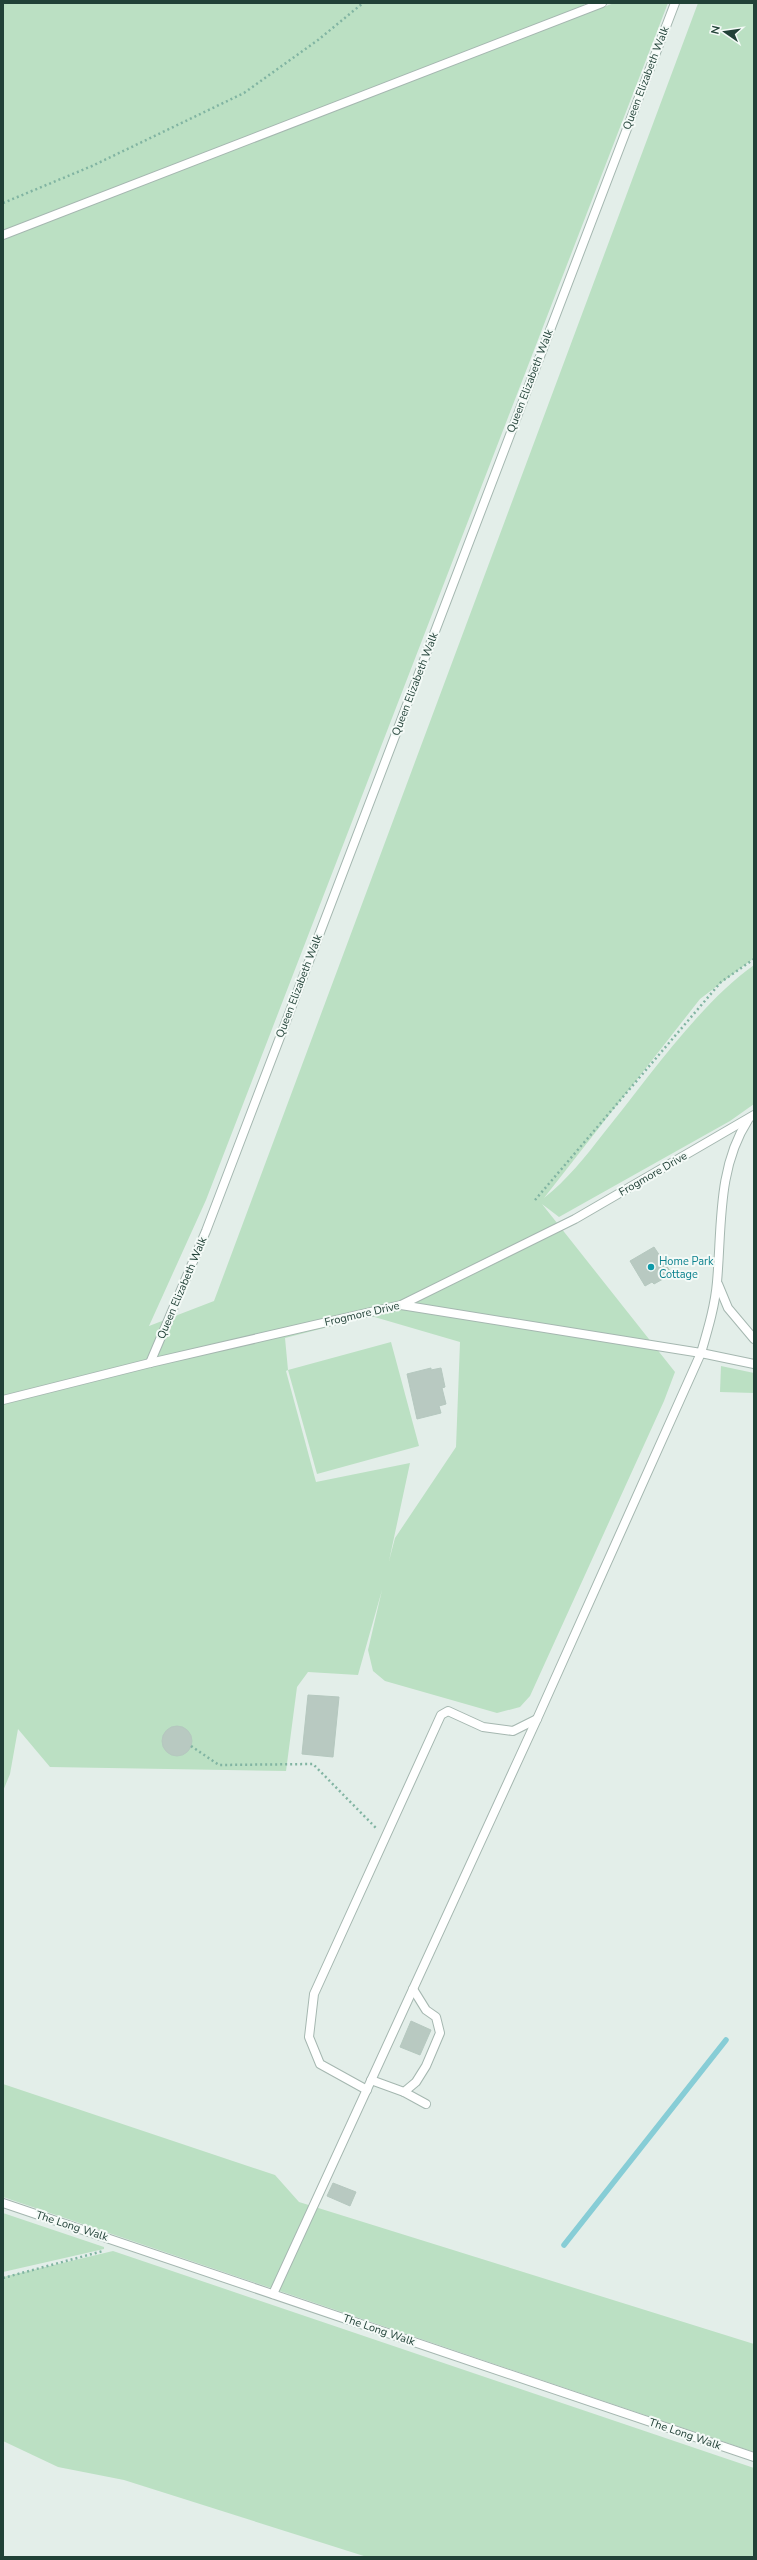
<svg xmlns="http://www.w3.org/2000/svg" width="757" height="2560" viewBox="0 0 757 2560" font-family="'Nunito Sans',sans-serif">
	<rect width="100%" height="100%" fill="#e3eee9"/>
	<!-- green -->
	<g fill="#bbe0c3" fill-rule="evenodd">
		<path d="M3,3H585L578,17L614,3H668L206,1200L149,1326L214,1301L698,3H754V958L700,999L544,1198C566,1181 586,1156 603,1134C647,1080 699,1004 754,965V1104L730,1121L559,1217L542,1204L675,1372L664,1401L530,1696L520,1707L497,1713L385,1681L373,1671L368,1650L382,1590L358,1675L308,1672L297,1687L286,1771L50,1767L18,1729L10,1774L3,1791ZM371,1316L460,1342L456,1447L395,1538L389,1561L410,1463L316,1482L286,1371L288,1370L317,1474L419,1446L391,1342L288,1370L285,1338Z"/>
		<polygon points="721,1366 754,1373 754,1393 720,1392"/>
		<polygon points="3,2084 275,2175 299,2202 754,2344 754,2452 3,2197"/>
		<polygon points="3,2213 104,2247 104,2249 3,2272"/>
		<polygon points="113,2251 754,2468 754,2557 367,2557 124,2480 58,2467 3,2441 3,2277"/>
	</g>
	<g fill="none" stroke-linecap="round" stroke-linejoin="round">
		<!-- stream -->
		<polyline stroke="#87cdd6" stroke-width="5.5" points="564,2245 726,2040"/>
	</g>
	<!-- building -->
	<g fill="#b8c9c1" stroke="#b5c8bf">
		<polygon points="654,1247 672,1274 654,1284 652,1282 645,1286 630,1261"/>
		<polygon points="431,1368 431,1370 441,1368 445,1387 442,1388 446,1404 439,1406 441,1413 417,1419 407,1374"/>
		<polygon points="308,1695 339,1697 333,1757 302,1754"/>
		<circle cx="177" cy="1741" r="15"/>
		<polygon points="411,2021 431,2030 420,2055 400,2047"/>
		<polygon points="333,2183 356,2192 350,2206 327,2196"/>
	</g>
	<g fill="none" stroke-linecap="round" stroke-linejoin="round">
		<defs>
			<g id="service">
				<polyline points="3,235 602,3"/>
				<polyline points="718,1284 728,1308 754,1339"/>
				<path d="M401,1305L701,1353C708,1329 715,1306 717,1282C722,1227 717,1168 748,1120"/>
				<polyline points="150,1363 206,1231 675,3"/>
				<polyline points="3,1400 150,1363 401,1305 575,1219 754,1115"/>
				<polyline points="371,2080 404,2092 416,2082 426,2066 440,2033 436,2017 426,2010 413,1989"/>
				<polyline points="367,2090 320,2064 309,2037 314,1994 441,1715 448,1711 483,1727 513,1731 537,1719"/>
				<polyline points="404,2092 426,2104"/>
				<polyline points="3,2203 754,2457"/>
				<polyline points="273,2294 537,1719 701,1353 754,1364"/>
			</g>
		</defs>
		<!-- service casing -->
		<use href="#service" stroke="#a5b7b0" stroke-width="10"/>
		<!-- path -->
		<g stroke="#81b4a2" stroke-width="2.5" stroke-dasharray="2 3" stroke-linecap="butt">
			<polyline points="3,203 92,166 244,93 318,40 363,3"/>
			<polyline points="535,1200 721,982 754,959"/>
			<polyline points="191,1746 219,1765 313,1764 376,1828"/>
			<polyline points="3,2278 103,2251"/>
		</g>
		<!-- service -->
		<use href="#service" stroke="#fff" stroke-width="8"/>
	</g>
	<!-- markers -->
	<circle fill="#0f9aa8" stroke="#f4faf7" stroke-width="1.5" cx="651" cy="1267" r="4"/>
	<g text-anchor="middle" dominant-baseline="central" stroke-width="4" stroke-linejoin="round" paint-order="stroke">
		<!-- street labels -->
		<g font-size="11" fill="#214137" stroke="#f4faf7">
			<text transform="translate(646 78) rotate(-69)">Queen Elizabeth Walk</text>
			<text transform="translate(530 381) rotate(-69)">Queen Elizabeth Walk</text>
			<text transform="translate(415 684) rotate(-69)">Queen Elizabeth Walk</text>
			<text transform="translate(299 986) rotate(-69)">Queen Elizabeth Walk</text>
			<text transform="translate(653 1174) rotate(-30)">Frogmore Drive</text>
			<text transform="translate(182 1288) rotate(-67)">Queen Elizabeth Walk</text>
			<text transform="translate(362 1314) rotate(-13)">Frogmore Drive</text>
			<text transform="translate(72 2226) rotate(18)">The Long Walk</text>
			<text transform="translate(379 2330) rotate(19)">The Long Walk</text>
			<text transform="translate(685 2434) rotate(19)">The Long Walk</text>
		</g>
		<!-- culture labels -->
		<g font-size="11" fill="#0d838f" stroke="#f4faf7" text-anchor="start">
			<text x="659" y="1261">Home Park<tspan x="659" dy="13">Cottage</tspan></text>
		</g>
	</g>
	<!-- border -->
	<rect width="757" height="2560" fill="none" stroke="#214137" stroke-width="8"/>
	<!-- north arrow -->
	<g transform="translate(725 32) rotate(283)" stroke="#f4faf7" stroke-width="3" paint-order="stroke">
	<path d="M0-3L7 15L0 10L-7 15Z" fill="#214137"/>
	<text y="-6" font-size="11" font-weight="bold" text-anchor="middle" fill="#214137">N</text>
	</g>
</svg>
